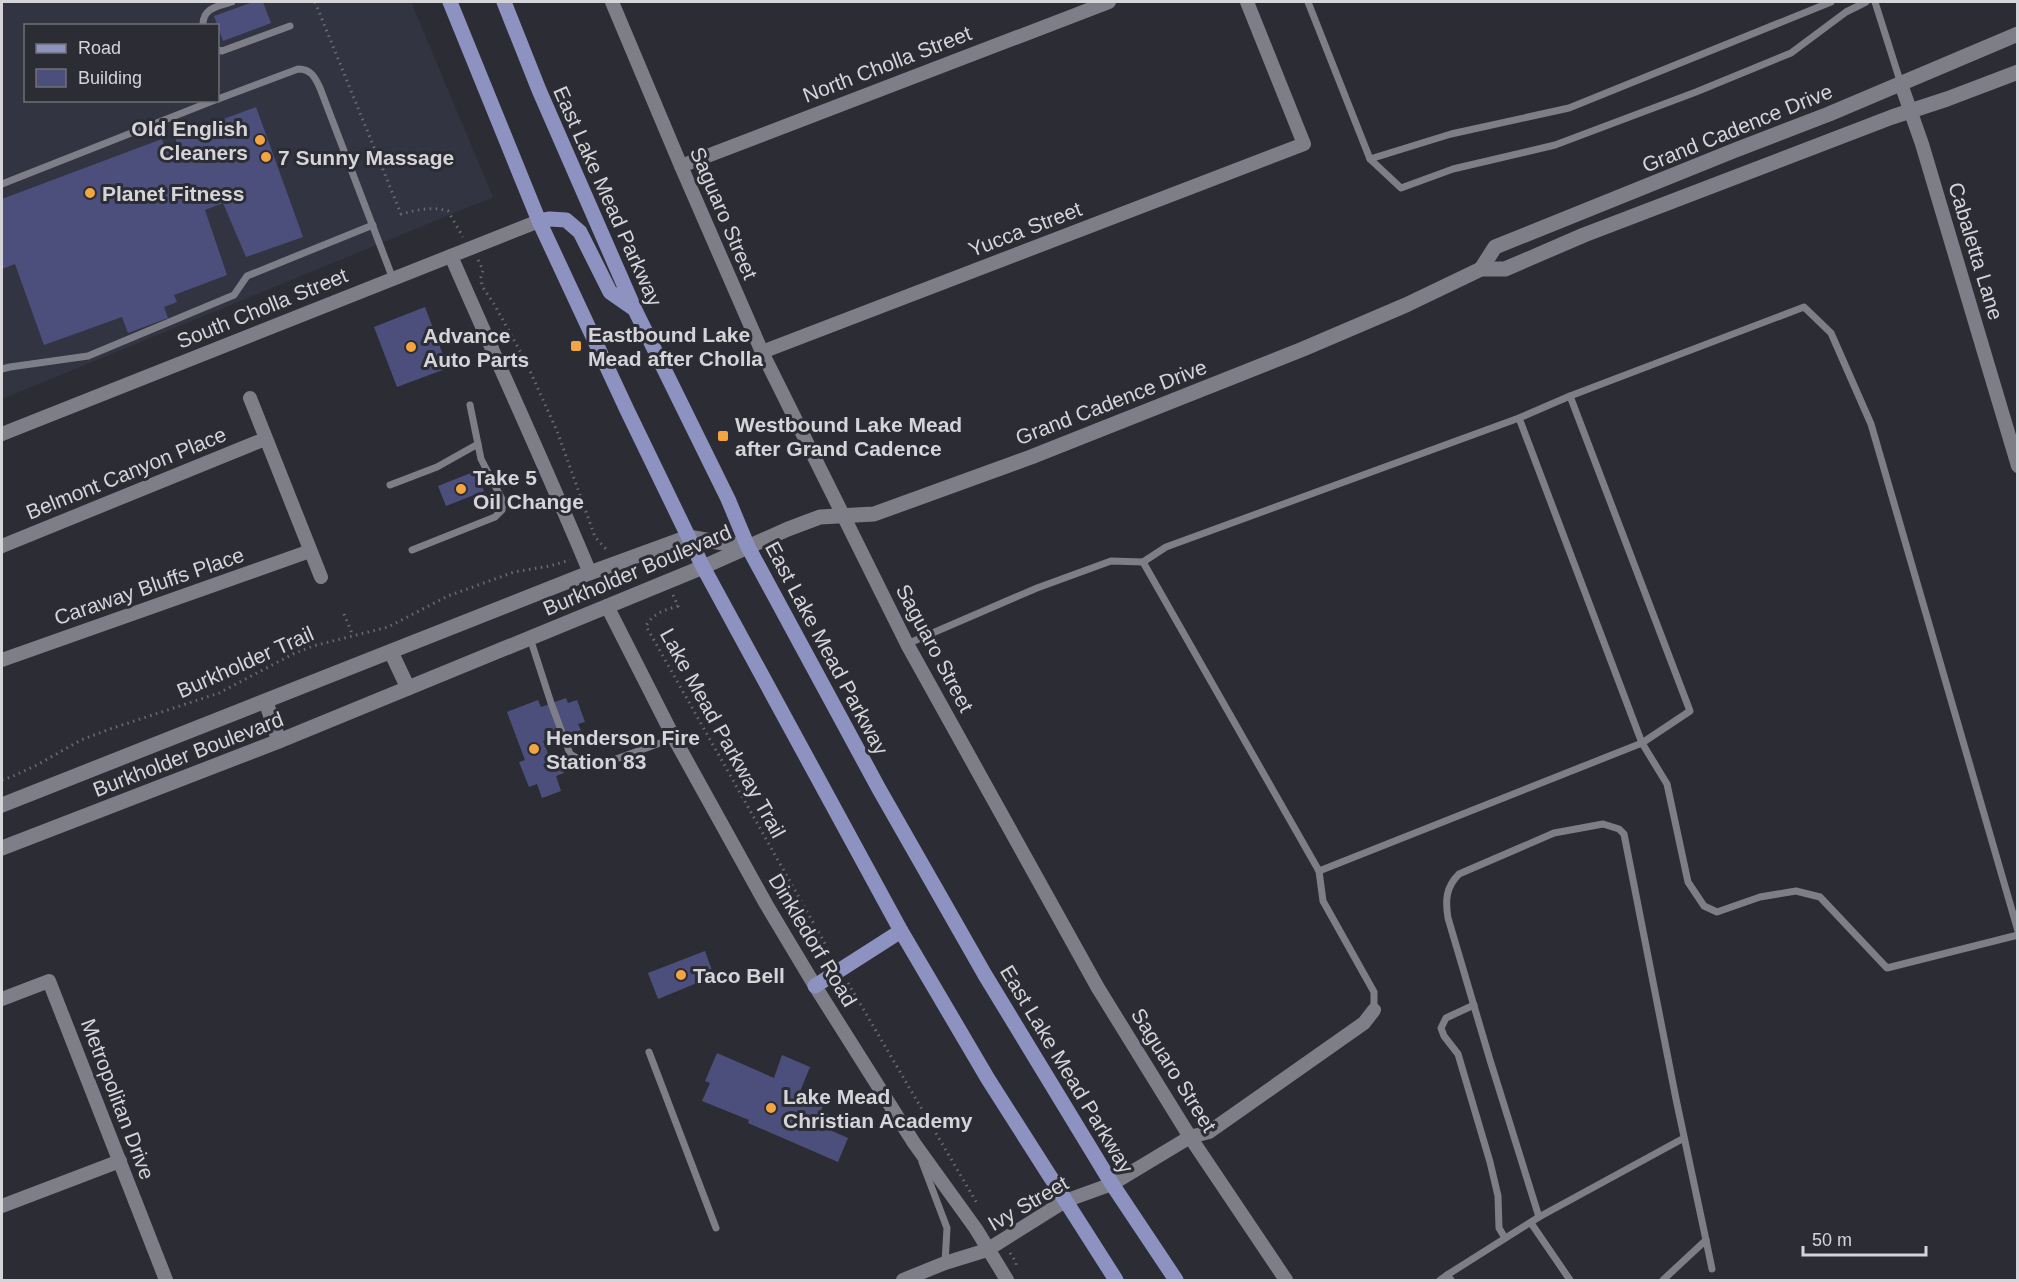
<svg xmlns="http://www.w3.org/2000/svg" width="2019" height="1282" viewBox="0 0 2019 1282" font-family="Arial,sans-serif">
	<rect width="100%" height="100%" fill="#2c2d34"/>
	<!-- built -->
	<path fill="#333441" fill-rule="evenodd" d="M2,2H411L493,197L2,399ZM26,26H218V100H26Z"/>
	<!-- building -->
	<g fill="#4c4f7c">
		<polygon points="253,2 263,2 271,23 223,41 214,16"/>
		<polygon points="256,107 303,237 246,257 223,203 205,210 227,275 174,295 177,302 164,307 168,318 128,333 122,317 44,345 15,264 2,269 2,199 162,139 165,148 177,144 175,137"/>
		<polygon points="425,307 448,368 397,387 374,327"/>
		<polygon points="476,471 484,491 446,506 438,486"/>
		<polygon points="566,698 568,703 577,700 585,722 578,724 581,730 555,740 553,737 543,741 551,761 559,757 564,773 556,776 561,791 542,798 537,784 529,787 519,762 525,760 507,712 538,700 541,707"/>
		<polygon points="705,951 714,976 658,999 648,973"/>
		<polygon points="717,1053 774,1078 782,1055 810,1067 799,1094 823,1105 821,1111 837,1118 832,1131 848,1138 838,1162 748,1123 749,1120 702,1101 710,1083 705,1081"/>
	</g>
	<g fill="none" stroke-linecap="round" stroke-linejoin="round">
		<!-- path -->
		<g stroke="#6a6b71" stroke-width="3" stroke-dasharray="1.5 4.5" stroke-linecap="butt">
			<path d="M315,2L401,214C417,210 432,206 448,211L463,237"/>
			<polyline points="478,260 483,270 481,277 482,286 494,304 526,362 557,431 595,537 606,549 609,549"/>
			<path d="M673,595L678,606C665,610 653,613 646,626L832,956"/>
			<polyline points="344,614 353,636"/>
			<polyline points="2,780 11,777 37,765 81,740 110,729 219,693 293,654 313,646 388,627 448,596 514,572 550,566 570,560"/>
			<polyline points="848,983 978,1205"/>
			<polyline points="1010,1253 1016,1262 1016,1265"/>
		</g>
		<!-- service -->
		<g stroke="#7d7e87" stroke-width="7">
			<polyline points="1308,2 1370,159 1401,188 1453,169 1555,145 1696,92 1791,53 1846,12 1866,2"/>
			<polyline points="1875,2 1901,84"/>
			<path d="M203,26C202,8 218,6 232,2"/>
			<polyline points="218,50 222,51 290,26"/>
			<path d="M218,99L298,69C311,69 315,77 320,88L393,279"/>
			<polyline points="1370,159 1451,134 1569,108 1831,2"/>
			<polyline points="2,184 215,100"/>
			<polyline points="2,369 10,367 88,356 234,295 247,276 373,225"/>
			<polyline points="1519,418 1642,743 1667,784 1688,882 1704,906 1717,912 1760,897 1796,891 1820,897 1887,968 2018,935"/>
			<polyline points="390,485 437,467 478,444"/>
			<polyline points="412,550 495,517 502,510 503,501 481,459 470,405"/>
			<polyline points="1143,562 1319,871 1323,901 1374,992 1374,1010"/>
			<polyline points="530,638 551,703 570,754 589,765 602,764 674,738"/>
			<polyline points="907,644 1037,588 1111,561 1143,562 1166,547 1519,418 1570,396 1804,307 1831,333 1871,424 2018,931"/>
			<polyline points="1319,871 1642,743 1690,711 1570,396"/>
			<polyline points="1474,1005 1446,1018 1441,1028 1444,1036 1458,1054 1490,1162 1498,1196 1499,1228 1505,1238"/>
			<polyline points="649,1052 716,1228"/>
			<path d="M1684,1138L1539,1217L1490,1060L1448,918C1445,900 1446,887 1459,874L1554,833L1603,824L1619,829L1624,834L1676,1099L1706,1240"/>
			<polyline points="922,1162 947,1228 945,1263"/>
			<polyline points="1531,1223 1570,1280"/>
			<polyline points="1447,1275 1539,1217"/>
			<polyline points="1440,1280 1447,1275 1451,1280"/>
			<polyline points="1663,1280 1706,1240 1712,1269"/>
		</g>
		<!-- minor -->
		<g stroke="#7d7e87" stroke-width="14">
			<polyline points="612,2 681,166 762,352 907,644 1098,988 1190,1137 1286,1280"/>
			<polyline points="1901,84 1922,144 2018,466"/>
			<polyline points="681,166 1109,2"/>
			<path d="M451,256C497,362 546,467 590,573"/>
			<polyline points="762,352 1304,144 1247,2"/>
			<polyline points="250,398 321,577"/>
			<polyline points="2,434 539,221"/>
			<polyline points="2,546 265,439"/>
			<polyline points="607,606 674,738 766,904 815,986 914,1143 976,1229 1007,1280"/>
			<polyline points="2,660 310,551"/>
			<polyline points="2,999 49,981 166,1280"/>
			<polyline points="2,1206 120,1161"/>
			<polyline points="903,1280 945,1263 987,1250 1065,1201 1112,1184 1190,1137 1209,1132 1364,1023 1374,1010"/>
		</g>
		<!-- secondary -->
		<g stroke="#7d7e87" stroke-width="15">
			<polyline points="1481,269 1495,247 1733,151 1829,114 2018,34"/>
			<polyline points="391,652 408,688"/>
			<polyline points="266,702 279,741"/>
			<polyline points="2,805 584,575 688,537 748,547"/>
			<polyline points="2,848 279,741 703,567 788,529 820,517 874,514 1031,457 1303,349 1406,305 1481,269 1505,269 1584,235 1892,117 1947,99 2018,72"/>
		</g>
		<!-- primary -->
		<g stroke="#8e92c1" stroke-width="15">
			<polyline points="450,2 539,221 627,410 703,567 901,931 988,1079 1116,1280"/>
			<polyline points="504,2 539,90 635,310 728,499 748,547 879,789 985,975 1112,1184 1176,1280"/>
			<polyline points="539,221 550,219 566,220 580,232 610,292 633,308"/>
			<polyline points="815,986 901,931"/>
		</g>
	</g>
	<!-- markers -->
	<g fill="#f2a541" stroke="#2c2d34" stroke-width="2">
		<circle cx="260" cy="140" r="6"/>
		<circle cx="266" cy="157" r="6"/>
		<circle cx="90" cy="193" r="6"/>
		<rect x="570" y="340" width="12" height="12" rx="3"/>
		<circle cx="411" cy="347" r="6"/>
		<rect x="717" y="430" width="12" height="12" rx="3"/>
		<circle cx="461" cy="489" r="6"/>
		<circle cx="534" cy="749" r="6"/>
		<circle cx="681" cy="975" r="6"/>
		<circle cx="771" cy="1108" r="6"/>
	</g>
	<g text-anchor="middle" dominant-baseline="central" stroke-width="6" stroke-linejoin="round" paint-order="stroke">
		<!-- street labels -->
		<g font-size="21" fill="#d4d4d9" stroke="#2c2d34">
			<text transform="translate(887 64) rotate(-21)">North Cholla Street</text>
			<text transform="translate(1737 128) rotate(-22)">Grand Cadence Drive</text>
			<text transform="translate(608 196) rotate(66)">East Lake Mead Parkway</text>
			<text transform="translate(724 213) rotate(67)">Saguaro Street</text>
			<text transform="translate(1025 229) rotate(-21)">Yucca Street</text>
			<text transform="translate(1976 251) rotate(73)">Cabaletta Lane</text>
			<text transform="translate(262 308) rotate(-22)">South Cholla Street</text>
			<text transform="translate(1111 402) rotate(-21)">Grand Cadence Drive</text>
			<text transform="translate(126 473) rotate(-22)">Belmont Canyon Place</text>
			<text transform="translate(637 570) rotate(-23)">Burkholder Boulevard</text>
			<text transform="translate(149 586) rotate(-19)">Caraway Bluffs Place</text>
			<text transform="translate(827 648) rotate(62)">East Lake Mead Parkway</text>
			<text transform="translate(935 648) rotate(62)">Saguaro Street</text>
			<text transform="translate(245 662) rotate(-24)">Burkholder Trail</text>
			<text transform="translate(723 733) rotate(61)">Lake Mead Parkway Trail</text>
			<text transform="translate(188 754) rotate(-21)">Burkholder Boulevard</text>
			<text transform="translate(813 940) rotate(59)">Dinkledorf Road</text>
			<text transform="translate(1067 1069) rotate(59)">East Lake Mead Parkway</text>
			<text transform="translate(1174 1070) rotate(58)">Saguaro Street</text>
			<text transform="translate(118 1099) rotate(69)">Metropolitan Drive</text>
			<text transform="translate(1028 1203) rotate(-30)">Ivy Street</text>
		</g>
		<!-- poi labels -->
		<g font-size="21" font-weight="bold" fill="#d4d4d9" stroke="#2c2d34" text-anchor="start">
			<text x="248" y="128" text-anchor="end">Old English<tspan x="248" dy="24">Cleaners</tspan></text>
			<text x="278" y="157">7 Sunny Massage</text>
			<text x="102" y="193">Planet Fitness</text>
			<text x="588" y="334">Eastbound Lake<tspan x="588" dy="24">Mead after Cholla</tspan></text>
			<text x="423" y="335">Advance<tspan x="423" dy="24">Auto Parts</tspan></text>
			<text x="735" y="424">Westbound Lake Mead<tspan x="735" dy="24">after Grand Cadence</tspan></text>
			<text x="473" y="477">Take 5<tspan x="473" dy="24">Oil Change</tspan></text>
			<text x="546" y="737">Henderson Fire<tspan x="546" dy="24">Station 83</tspan></text>
			<text x="693" y="975">Taco Bell</text>
			<text x="783" y="1096">Lake Mead<tspan x="783" dy="24">Christian Academy</tspan></text>
		</g>
	</g>
	<!-- border -->
	<rect width="2019" height="1282" fill="none" stroke="#d4d4d9" stroke-width="6"/>
	<!-- legend -->
	<rect x="24" y="24" width="195" height="78" fill="#2c2d34" stroke="#6f7076" stroke-width="1.5"/>
	<rect x="36" y="44" width="30" height="9" fill="#8e92c1" stroke="#6f7076" stroke-width="1.5"/>
	<text x="78" y="54" font-size="18" fill="#d4d4d9">Road</text>
	<rect x="36" y="69" width="30" height="18" fill="#4c4f7c" stroke="#6f7076" stroke-width="1.5"/>
	<text x="78" y="84" font-size="18" fill="#d4d4d9">Building</text>
	<!-- scale -->
	<path d="M1803 1246v9h123v-9" fill="none" stroke="#d4d4d9" stroke-width="3"/>
	<text x="1812" y="1246" font-size="18" fill="#d4d4d9" stroke="#2c2d34" stroke-width="4.5" paint-order="stroke">50 m</text>
</svg>
